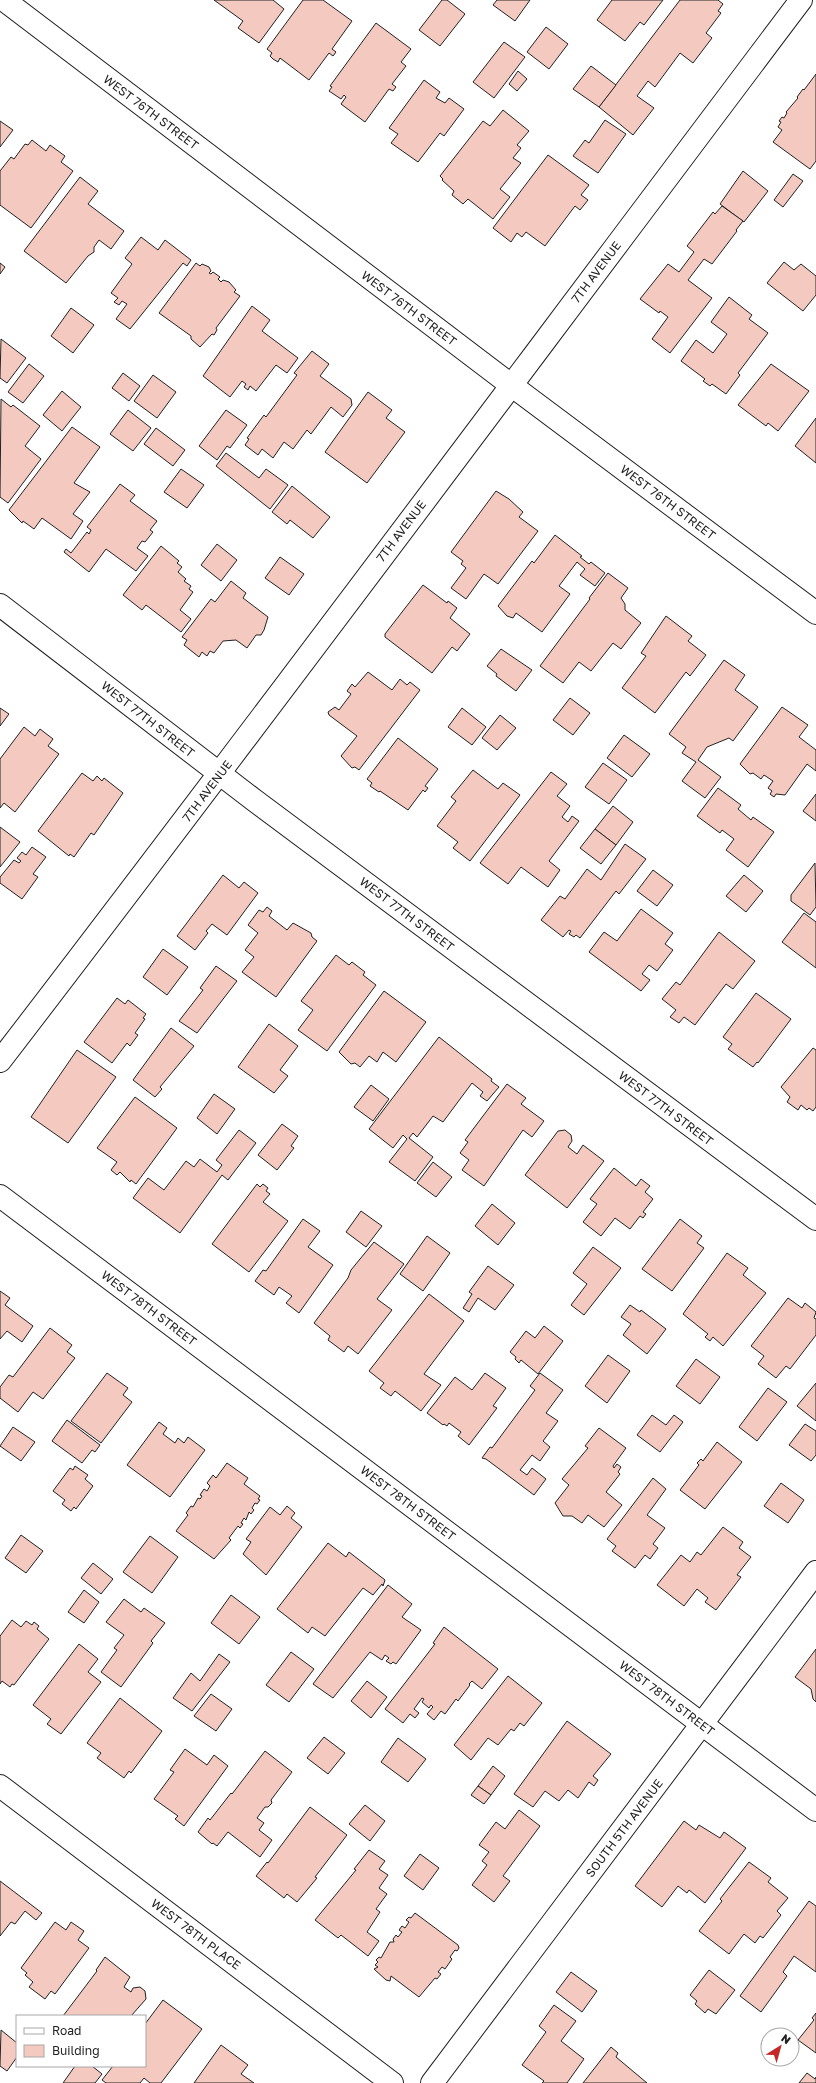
<svg xmlns="http://www.w3.org/2000/svg" width="816" height="2083" viewBox="0 0 816 2083" font-family="'Golos Text',sans-serif">
	<rect width="100%" height="100%" fill="#fff"/>
	<!-- building -->
	<g fill="#f3c9c0" stroke="#222">
		<polygon points="214,0 273,0 284,9 259,43 238,28 243,21"/>
		<polygon points="303,0 323,0 352,21 332,49 336,52 333,56 329,53 309,80 280,58 278,62 273,59 270,56 272,53 267,49"/>
		<polygon points="442,0 447,0 465,14 440,46 419,30"/>
		<polygon points="497,0 530,0 515,21 493,5"/>
		<polygon points="612,0 663,0 644,25 640,22 625,41 597,20"/>
		<polygon points="680,0 718,0 723,4 718,11 721,13 706,33 712,38 693,63 680,53 655,87 648,81 637,96 654,108 633,135 599,107"/>
		<polygon points="376,23 411,49 401,62 406,66 392,84 396,87 393,91 389,89 365,122 341,104 346,97 344,95 341,99 329,91 332,87 330,86"/>
		<polygon points="546,27 568,44 549,69 527,52"/>
		<polygon points="504,42 525,57 494,98 473,82"/>
		<polygon points="591,66 616,85 599,107 573,89"/>
		<polygon points="518,71 527,79 517,91 509,84"/>
		<polygon points="816,74 816,161 810,169 773,142 782,130 778,127 781,122 779,121 782,117 784,118 787,113 786,112 798,98 797,97 803,89 804,90"/>
		<polygon points="424,80 440,92 436,98 445,103 449,98 464,109 444,136 440,133 418,162 391,143 398,134 389,128"/>
		<polygon points="503,110 529,131 517,145 521,148 513,158 521,163 500,189 510,197 493,219 468,199 463,204 452,195 454,191 442,180 443,179 440,176 483,121 490,126"/>
		<polygon points="605,120 626,134 598,173 573,156 585,140 589,143"/>
		<polygon points="0,121 13,130 0,147"/>
		<polygon points="32,140 46,151 50,145 65,156 61,162 73,171 31,228 0,205 0,171 11,157 14,159 25,144 28,145"/>
		<polygon points="548,155 589,185 581,195 588,200 580,210 575,206 545,246 526,232 522,237 517,233 511,242 493,228"/>
		<polygon points="743,171 768,191 744,222 720,204"/>
		<polygon points="793,174 803,181 783,207 774,200"/>
		<polygon points="80,177 98,191 88,204 124,231 111,249 99,240 94,247 94,252 88,256 66,283 24,251"/>
		<polygon points="722,206 743,221 736,230 737,231 712,264 704,259 688,280 712,298 670,353 652,339 668,317 660,311 659,313 640,299 668,264 679,272 694,252 687,246 713,212 715,214"/>
		<polygon points="141,237 158,250 165,240 191,260 187,266 183,263 130,329 116,319 127,304 122,301 119,305 114,302 118,298 111,293 132,264 125,258"/>
		<polygon points="784,262 794,270 801,264 816,276 816,295 803,311 767,283"/>
		<polygon points="0,263 5,267 0,274"/>
		<polygon points="196,263 200,266 202,264 209,267 211,271 209,273 211,274 213,272 220,277 218,279 221,282 223,280 229,282 236,290 234,292 240,296 216,328 217,330 214,335 212,334 200,347 191,339 191,336 159,313"/>
		<polygon points="729,297 752,315 749,319 768,333 738,373 740,375 726,394 712,384 710,386 703,381 705,379 681,361 696,340 713,353 727,334 711,322"/>
		<polygon points="252,306 270,320 262,331 298,358 287,373 276,365 256,391 250,386 248,390 244,387 246,384 242,381 230,397 203,376"/>
		<polygon points="71,308 94,325 73,353 51,336"/>
		<polygon points="1,339 26,358 7,383 0,378"/>
		<polygon points="312,351 329,364 320,376 351,399 352,405 343,417 331,407 311,434 307,430 293,449 284,442 273,458 262,449 258,455 245,445 249,439 247,438 264,415 266,417 297,375 294,373"/>
		<polygon points="29,364 44,376 23,403 8,392"/>
		<polygon points="771,364 809,391 778,431 768,423 766,426 738,405"/>
		<polygon points="123,373 140,386 129,401 112,388"/>
		<polygon points="153,375 176,392 157,418 134,401"/>
		<polygon points="62,391 81,407 62,431 43,415"/>
		<polygon points="368,392 392,410 386,418 405,432 367,483 325,452"/>
		<polygon points="1,399 11,407 13,405 40,426 25,446 41,459 8,503 0,497"/>
		<polygon points="128,410 151,428 133,451 110,434"/>
		<polygon points="226,410 247,425 230,448 227,446 217,460 199,446"/>
		<polygon points="816,418 816,463 795,446"/>
		<polygon points="72,427 100,447 74,483 90,492 73,514 83,521 71,539 42,518 34,529 23,521 22,523 9,510"/>
		<polygon points="156,428 185,450 173,466 144,444"/>
		<polygon points="226,453 259,478 266,469 288,485 270,509 216,466"/>
		<polygon points="181,469 204,485 187,508 164,492"/>
		<polygon points="120,484 135,495 130,501 157,521 150,530 153,532 145,542 142,541 137,548 148,556 136,571 106,549 89,572 64,552 66,549 71,553 87,532 89,534 91,530 87,527"/>
		<polygon points="292,486 330,517 313,538 290,520 287,524 272,512"/>
		<polygon points="496,491 509,499 523,512 519,517 538,531 498,584 484,574 466,599 451,588 466,568 461,564 463,561 451,552"/>
		<polygon points="555,535 582,556 580,557 589,564 591,562 605,573 595,586 580,575 585,569 577,562 559,586 570,594 542,632 516,613 513,618 507,616 498,606 532,561 534,563"/>
		<polygon points="217,544 237,560 221,581 201,565"/>
		<polygon points="161,546 179,561 177,563 182,567 178,572 186,579 184,581 191,586 189,589 193,592 180,610 191,619 181,632 146,605 142,610 123,595"/>
		<polygon points="280,557 304,574 289,595 265,578"/>
		<polygon points="608,573 628,588 621,598 625,604 625,610 641,623 621,649 613,643 591,671 579,662 563,683 540,666 590,599 589,598"/>
		<polygon points="231,581 246,593 243,598 268,617 264,630 261,635 256,635 247,648 236,640 223,641 214,653 210,651 207,656 202,652 199,657 184,645 187,640 182,637 211,599 215,602"/>
		<polygon points="423,585 447,603 448,601 457,608 450,618 470,634 457,651 452,647 432,673 385,637 385,634"/>
		<polygon points="666,616 692,636 688,641 706,655 690,676 686,672 655,713 622,688 646,656 641,653"/>
		<polygon points="501,649 532,670 516,691 496,676 497,674 487,666"/>
		<polygon points="724,660 745,675 735,690 758,707 733,741 729,738 707,747 698,760 721,777 705,798 682,781 696,762 682,753 686,747 669,734"/>
		<polygon points="368,672 392,690 400,679 407,685 410,682 420,690 359,770 355,767 352,768 341,756 357,736 329,715 328,712 335,707 339,710 351,694 347,691 352,684 355,687"/>
		<polygon points="570,698 590,713 573,735 553,720"/>
		<polygon points="782,707 808,725 799,737 816,750 816,771 807,764 785,795 776,794 774,797 770,794 772,791 768,788 773,781 764,775 761,779 753,773 750,774 740,764"/>
		<polygon points="0,708 9,714 0,726"/>
		<polygon points="462,708 486,727 472,745 448,727"/>
		<polygon points="500,715 516,728 497,750 482,738"/>
		<polygon points="24,727 35,736 40,729 53,739 48,746 59,754 15,812 4,803 0,808 0,759"/>
		<polygon points="624,735 650,754 632,777 607,758"/>
		<polygon points="398,738 438,769 425,786 428,788 425,792 423,790 408,810 380,791 379,792 370,786 372,783 367,779"/>
		<polygon points="603,763 627,780 609,804 585,787"/>
		<polygon points="473,770 498,789 503,783 520,795 470,861 453,848 458,842 437,826 456,801 451,797"/>
		<polygon points="551,772 567,784 557,796 570,806 562,817 568,822 572,816 579,821 549,861 560,870 548,887 521,867 508,884 480,863"/>
		<polygon points="82,773 93,781 97,776 102,781 104,778 123,793 94,835 91,833 74,857 70,854 69,856 38,831"/>
		<polygon points="718,788 741,805 738,809 751,820 753,817 774,832 748,867 726,850 734,839 722,830 720,833 697,816"/>
		<polygon points="816,794 816,821 803,811"/>
		<polygon points="613,806 633,822 616,845 595,829"/>
		<polygon points="0,827 20,842 0,867"/>
		<polygon points="595,829 616,845 601,864 580,848"/>
		<polygon points="625,844 646,859 619,894 616,891 580,938 576,935 574,937 569,934 571,931 569,930 563,937 541,920 560,896 565,899 587,869 601,880"/>
		<polygon points="32,847 46,857 33,874 38,877 22,899 0,883 0,877 14,860 19,863 21,861 17,858 22,852 26,855"/>
		<polygon points="815,863 816,907 810,915 791,901 791,895"/>
		<polygon points="653,870 673,885 657,906 637,891"/>
		<polygon points="223,875 239,888 244,882 258,893 227,935 212,924 206,931 208,933 195,950 177,936"/>
		<polygon points="744,875 763,891 746,912 726,896"/>
		<polygon points="267,907 272,911 269,916 287,930 293,923 311,933 312,937 317,941 276,997 242,972 254,957 245,950 258,933 248,925 259,910 263,912"/>
		<polygon points="641,909 673,933 665,944 673,950 657,971 649,965 642,974 650,980 641,991 589,952 604,932 617,941"/>
		<polygon points="804,913 816,922 816,968 782,942"/>
		<polygon points="719,932 755,961 733,989 726,984 695,1025 684,1017 679,1023 670,1017 676,1010 662,999 676,982 680,985"/>
		<polygon points="163,949 188,967 167,995 143,977"/>
		<polygon points="336,955 349,965 352,962 365,972 363,975 376,985 327,1051 298,1030 313,1010 301,1001"/>
		<polygon points="216,966 237,981 197,1033 179,1021 203,990 200,988"/>
		<polygon points="384,991 426,1022 396,1062 383,1052 377,1062 369,1056 360,1067 355,1063 351,1064 339,1052"/>
		<polygon points="756,993 791,1019 758,1063 757,1062 753,1067 728,1049 732,1044 723,1037"/>
		<polygon points="117,998 125,1004 128,1000 146,1014 143,1018 145,1019 135,1033 138,1035 130,1046 127,1043 112,1063 84,1042"/>
		<polygon points="269,1024 298,1046 280,1070 288,1076 274,1093 238,1067"/>
		<polygon points="171,1028 194,1046 160,1087 162,1089 155,1097 133,1080"/>
		<polygon points="439,1037 492,1079 491,1081 499,1087 487,1101 480,1096 483,1092 472,1083 443,1122 433,1116 417,1137 413,1133 409,1138 433,1157 415,1181 389,1162 407,1139 403,1135 393,1148 369,1129"/>
		<polygon points="813,1048 816,1050 816,1107 813,1111 809,1108 807,1110 801,1105 798,1110 787,1102 790,1097 781,1087"/>
		<polygon points="77,1050 116,1077 68,1143 31,1117"/>
		<polygon points="507,1084 526,1098 521,1104 544,1121 532,1137 523,1130 484,1186 462,1170 469,1160 460,1153 468,1142 465,1140"/>
		<polygon points="371,1085 389,1099 373,1121 354,1107"/>
		<polygon points="214,1094 235,1109 217,1134 197,1118"/>
		<polygon points="135,1097 177,1128 136,1184 131,1180 130,1182 120,1172 117,1175 111,1170 117,1162 97,1148"/>
		<polygon points="282,1124 298,1136 291,1146 294,1148 277,1170 258,1155"/>
		<polygon points="239,1130 256,1143 228,1180 222,1175 180,1233 133,1198 148,1178 164,1190 186,1161 194,1167 200,1159 217,1172 222,1165 216,1160"/>
		<polygon points="565,1130 571,1135 572,1141 568,1147 577,1154 583,1145 604,1161 567,1208 525,1175 558,1131"/>
		<polygon points="433,1162 452,1177 436,1197 417,1183"/>
		<polygon points="614,1168 636,1186 641,1179 650,1186 645,1192 653,1199 643,1212 646,1214 643,1218 640,1216 630,1229 615,1218 601,1236 583,1222 597,1204 590,1199"/>
		<polygon points="257,1184 260,1187 263,1184 268,1188 266,1191 270,1194 263,1202 288,1221 249,1272 212,1244"/>
		<polygon points="492,1204 515,1223 498,1245 475,1226"/>
		<polygon points="361,1211 382,1226 366,1247 346,1232"/>
		<polygon points="303,1219 320,1231 308,1247 333,1265 299,1313 286,1303 292,1296 279,1287 274,1295 255,1281 263,1270 266,1271"/>
		<polygon points="680,1219 702,1236 697,1243 704,1248 672,1291 642,1269"/>
		<polygon points="427,1236 450,1253 423,1291 400,1274"/>
		<polygon points="374,1242 404,1264 377,1299 392,1310 358,1354 348,1346 344,1352 328,1340 330,1336 314,1323 348,1278 351,1270"/>
		<polygon points="593,1247 621,1268 584,1315 571,1305 587,1284 573,1273"/>
		<polygon points="727,1253 748,1268 743,1275 766,1293 723,1346 713,1337 710,1341 705,1337 708,1334 683,1314"/>
		<polygon points="488,1266 514,1285 495,1310 478,1298 469,1312 463,1308 472,1294 469,1292"/>
		<polygon points="0,1291 10,1298 5,1305 33,1326 22,1342 7,1331 0,1339"/>
		<polygon points="429,1294 464,1321 424,1374 441,1385 421,1411 395,1391 391,1396 380,1388 384,1383 369,1371"/>
		<polygon points="788,1298 802,1308 805,1303 816,1312 814,1318 816,1319 816,1335 790,1369 786,1366 776,1378 758,1364 764,1356 751,1346"/>
		<polygon points="630,1305 640,1312 641,1310 666,1329 647,1354 623,1335 631,1324 621,1317"/>
		<polygon points="544,1326 563,1341 538,1374 521,1360 519,1363 515,1359 516,1357 510,1352 526,1331 535,1338"/>
		<polygon points="50,1328 72,1345 67,1352 75,1358 43,1399 33,1392 18,1412 0,1398 0,1387 9,1375 13,1377"/>
		<polygon points="608,1355 630,1371 607,1403 585,1386"/>
		<polygon points="696,1359 720,1377 700,1404 676,1386"/>
		<polygon points="107,1373 128,1388 123,1395 132,1402 101,1443 71,1421"/>
		<polygon points="485,1373 506,1388 493,1406 497,1408 469,1445 458,1436 461,1432 449,1423 447,1426 444,1424 443,1425 427,1413 455,1377 472,1390"/>
		<polygon points="540,1373 563,1390 546,1413 558,1421 543,1441 550,1447 540,1461 532,1455 520,1470 527,1475 532,1468 546,1479 534,1495 486,1459 482,1458 490,1447 492,1448 535,1390 530,1386"/>
		<polygon points="816,1383 816,1421 797,1406"/>
		<polygon points="768,1388 787,1402 757,1441 739,1427"/>
		<polygon points="652,1415 666,1425 674,1415 683,1422 660,1452 637,1435"/>
		<polygon points="67,1420 100,1445 95,1452 92,1450 82,1463 52,1441"/>
		<polygon points="159,1422 167,1428 163,1434 175,1443 178,1438 184,1443 188,1437 205,1450 170,1497 127,1465"/>
		<polygon points="805,1424 816,1431 816,1455 811,1461 789,1445"/>
		<polygon points="13,1427 35,1442 21,1461 0,1446"/>
		<polygon points="599,1428 626,1448 613,1466 614,1468 617,1464 621,1467 618,1472 620,1474 606,1492 622,1505 604,1527 588,1515 582,1523 572,1516 563,1516 555,1503 569,1485 562,1479 588,1448 585,1446"/>
		<polygon points="717,1442 742,1462 705,1509 680,1490 699,1465 697,1463 701,1459 703,1461"/>
		<polygon points="227,1463 248,1478 244,1484 260,1496 258,1499 260,1500 257,1504 255,1503 252,1508 254,1510 251,1514 249,1512 246,1520 244,1518 241,1523 243,1524 240,1528 238,1526 229,1538 231,1540 214,1559 176,1531 188,1515 186,1513 191,1506 193,1507 198,1498 200,1499 202,1496 200,1495 204,1489 207,1491 210,1486 207,1483 213,1475 216,1478"/>
		<polygon points="75,1466 88,1475 85,1479 93,1486 76,1509 74,1507 71,1511 62,1504 65,1500 53,1491 70,1468 73,1470"/>
		<polygon points="653,1478 666,1489 647,1515 665,1528 653,1544 658,1548 650,1559 645,1555 635,1568 612,1551 616,1546 607,1539"/>
		<polygon points="781,1483 804,1500 788,1523 764,1506"/>
		<polygon points="287,1506 295,1513 291,1518 302,1527 266,1575 243,1554 251,1542 246,1539 270,1507 280,1515"/>
		<polygon points="723,1527 743,1542 739,1548 751,1557 737,1575 741,1577 716,1610 705,1602 708,1598 697,1589 684,1606 657,1585 681,1555 690,1562 697,1552 701,1555"/>
		<polygon points="21,1535 43,1551 26,1573 5,1558"/>
		<polygon points="150,1536 178,1557 152,1593 123,1572"/>
		<polygon points="328,1543 346,1557 349,1552 385,1580 383,1586 382,1584 373,1595 363,1588 325,1636 312,1627 308,1633 277,1609"/>
		<polygon points="93,1563 113,1579 101,1594 81,1578"/>
		<polygon points="388,1585 412,1604 402,1617 421,1630 396,1664 393,1662 391,1664 386,1661 389,1658 385,1655 382,1660 370,1652 333,1698 313,1684"/>
		<polygon points="84,1590 99,1602 84,1623 68,1612"/>
		<polygon points="231,1595 260,1617 239,1644 211,1623"/>
		<polygon points="124,1599 141,1612 144,1608 165,1623 151,1641 153,1643 121,1687 101,1672 117,1650 114,1648 124,1635 106,1622"/>
		<polygon points="12,1620 21,1627 26,1621 32,1625 34,1622 39,1626 37,1629 49,1639 14,1685 12,1684 10,1687 2,1681 0,1684 0,1636"/>
		<polygon points="444,1627 498,1669 482,1689 472,1681 469,1684 470,1685 458,1701 456,1699 445,1714 441,1711 434,1720 427,1714 433,1707 431,1705 429,1708 422,1702 424,1699 422,1698 414,1709 419,1713 415,1718 410,1714 403,1723 385,1709 435,1644 433,1643"/>
		<polygon points="79,1644 98,1659 88,1672 101,1682 61,1734 47,1724 51,1719 33,1705"/>
		<polygon points="816,1649 816,1702 813,1699 811,1689 795,1677"/>
		<polygon points="291,1652 314,1669 289,1702 266,1685"/>
		<polygon points="219,1654 230,1662 192,1711 173,1698 191,1673 200,1681"/>
		<polygon points="508,1676 542,1703 524,1726 520,1723 514,1731 511,1729 498,1745 488,1738 471,1760 454,1745"/>
		<polygon points="367,1681 387,1697 371,1718 351,1701"/>
		<polygon points="211,1694 232,1709 216,1731 194,1716"/>
		<polygon points="120,1698 162,1731 131,1773 129,1771 124,1778 97,1758 101,1753 87,1743"/>
		<polygon points="567,1721 611,1754 593,1776 598,1780 594,1786 589,1782 578,1798 568,1790 559,1801 545,1791 533,1807 514,1794"/>
		<polygon points="324,1737 345,1753 328,1774 307,1758"/>
		<polygon points="398,1738 426,1759 408,1782 381,1762"/>
		<polygon points="185,1749 207,1765 214,1755 228,1766 184,1826 175,1819 178,1816 154,1799 174,1772 170,1770"/>
		<polygon points="265,1751 292,1772 271,1800 272,1803 268,1807 265,1807 257,1818 264,1823 259,1830 272,1840 260,1857 228,1832 217,1846 213,1843 212,1844 198,1832 208,1818 210,1820 231,1793 232,1794"/>
		<polygon points="493,1766 505,1776 491,1795 478,1786"/>
		<polygon points="478,1786 491,1795 484,1804 471,1795"/>
		<polygon points="365,1805 385,1821 370,1841 349,1824"/>
		<polygon points="310,1807 347,1835 315,1877 317,1878 297,1902 287,1894 284,1898 256,1876 267,1862 268,1863"/>
		<polygon points="519,1810 540,1826 503,1876 510,1881 494,1902 472,1885 487,1865 482,1861 489,1852 479,1845 496,1822 505,1829"/>
		<polygon points="684,1821 696,1830 699,1825 720,1838 724,1832 746,1848 705,1903 689,1890 687,1893 678,1886 662,1907 635,1886"/>
		<polygon points="369,1850 385,1861 379,1869 388,1875 379,1888 387,1894 376,1909 380,1912 367,1932 379,1941 368,1956 341,1935 338,1938 315,1920 356,1870 354,1869"/>
		<polygon points="420,1854 439,1868 423,1890 404,1876"/>
		<polygon points="749,1862 771,1878 768,1882 788,1898 777,1911 781,1915 763,1938 760,1936 755,1943 744,1934 729,1954 699,1931 722,1901 720,1899"/>
		<polygon points="0,1881 42,1913 36,1920 25,1911 15,1924 11,1922 0,1936"/>
		<polygon points="809,1901 816,1906 816,1972 794,1956 783,1972 787,1976 761,2012 740,1996"/>
		<polygon points="415,1913 458,1945 459,1948 457,1951 455,1950 450,1957 452,1959 445,1969 442,1967 438,1972 441,1974 437,1979 435,1978 419,1997 391,1976 390,1981 386,1980 374,1969 378,1967 375,1965 378,1962 376,1960 379,1957 381,1958 390,1942 394,1942 393,1939 396,1935 398,1937 402,1932 399,1930 402,1926 405,1928 409,1922 406,1920 409,1917 411,1918"/>
		<polygon points="55,1922 66,1930 71,1922 84,1931 78,1940 89,1948 55,1994 51,1991 45,1999 29,1987 33,1982 25,1975 27,1973 21,1968"/>
		<polygon points="105,1957 130,1977 124,1987 131,1992 133,1988 140,1987 145,1991 146,1999 131,2016 63,2016 97,1971 96,1970"/>
		<polygon points="709,1970 735,1990 716,2014 708,2009 705,2013 695,2004 697,2001 690,1995"/>
		<polygon points="571,1972 597,1991 582,2012 556,1992"/>
		<polygon points="163,2000 202,2029 161,2083 150,2083 144,2078 140,2083 106,2083 102,2080 113,2066 145,2066 145,2024"/>
		<polygon points="554,2005 576,2021 561,2041 584,2059 567,2083 542,2083 544,2081 522,2065 546,2032 539,2026"/>
		<polygon points="816,2013 816,2053 798,2040 814,2020 812,2018"/>
		<polygon points="1,2030 17,2043 17,2057 7,2071 0,2066"/>
		<polygon points="221,2045 248,2065 241,2074 254,2083 194,2083"/>
		<polygon points="611,2047 618,2053 616,2057 647,2083 583,2083"/>
		<polygon points="75,2066 92,2066 102,2074 95,2083 63,2083"/>
		<polygon points="807,2073 815,2079 816,2077 816,2083 799,2083"/>
	</g>
	<g fill="none" stroke-linecap="round" stroke-linejoin="round">
		<defs>
			<g id="minor">
				<polyline points="0,605 254,800 816,1219"/>
				<path d="M0,1061C270,710 534,354 801,0"/>
				<polyline points="0,1196 816,1810"/>
				<polyline points="0,1786 392,2083"/>
			</g>
			<g id="tertiary">
				<polyline points="4,0 511,385 816,613"/>
				<polyline points="432,2083 816,1572"/>
			</g>
		</defs>
		<!-- minor casing -->
		<use href="#minor" stroke="#222" stroke-width="24"/>
		<!-- tertiary casing -->
		<use href="#tertiary" stroke="#222" stroke-width="24"/>
		<!-- minor -->
		<use href="#minor" stroke="#fff" stroke-width="22"/>
		<!-- tertiary -->
		<use href="#tertiary" stroke="#fff" stroke-width="22"/>
	</g>
	<g text-anchor="middle" dominant-baseline="central" stroke-width="3" stroke-linejoin="round" paint-order="stroke">
		<!-- street labels -->
		<g font-size="12" fill="#222" stroke="#fff">
			<text transform="translate(151 112) rotate(37)">WEST 76TH STREET</text>
			<text transform="translate(596 272) rotate(-53)">7TH AVENUE</text>
			<text transform="translate(409 308) rotate(37)">WEST 76TH STREET</text>
			<text transform="translate(668 502) rotate(37)">WEST 76TH STREET</text>
			<text transform="translate(401 531) rotate(-53)">7TH AVENUE</text>
			<text transform="translate(148 719) rotate(38)">WEST 77TH STREET</text>
			<text transform="translate(207 791) rotate(-53)">7TH AVENUE</text>
			<text transform="translate(407 914) rotate(37)">WEST 77TH STREET</text>
			<text transform="translate(666 1108) rotate(37)">WEST 77TH STREET</text>
			<text transform="translate(149 1308) rotate(37)">WEST 78TH STREET</text>
			<text transform="translate(408 1503) rotate(37)">WEST 78TH STREET</text>
			<text transform="translate(667 1698) rotate(37)">WEST 78TH STREET</text>
			<text transform="translate(624 1828) rotate(-53)">SOUTH 5TH AVENUE</text>
			<text transform="translate(196 1934) rotate(37)">WEST 78TH PLACE</text>
		</g>
	</g>
	<!-- legend -->
	<rect x="16" y="2015" width="130" height="52" fill="#ffffff" stroke="#a7a7a7"/>
	<rect x="24" y="2028" width="20" height="6" fill="#ffffff" stroke="#a7a7a7"/>
	<text x="52" y="2035" font-size="12" fill="#222222">Road</text>
	<rect x="24" y="2045" width="20" height="12" fill="#f3c9c0" stroke="#a7a7a7"/>
	<text x="52" y="2055" font-size="12" fill="#222222">Building</text>
	<!-- north arrow -->
	<g transform="translate(780 2047) rotate(37)"><circle r="19" fill="#ffffff" stroke="#a7a7a7"/>
	<path d="M0-3L7 15L0 10L-7 15Z" fill="#c62828"/>
	<text y="-6" font-size="11" font-weight="bold" text-anchor="middle" fill="#222222">N</text>
	</g>
</svg>
